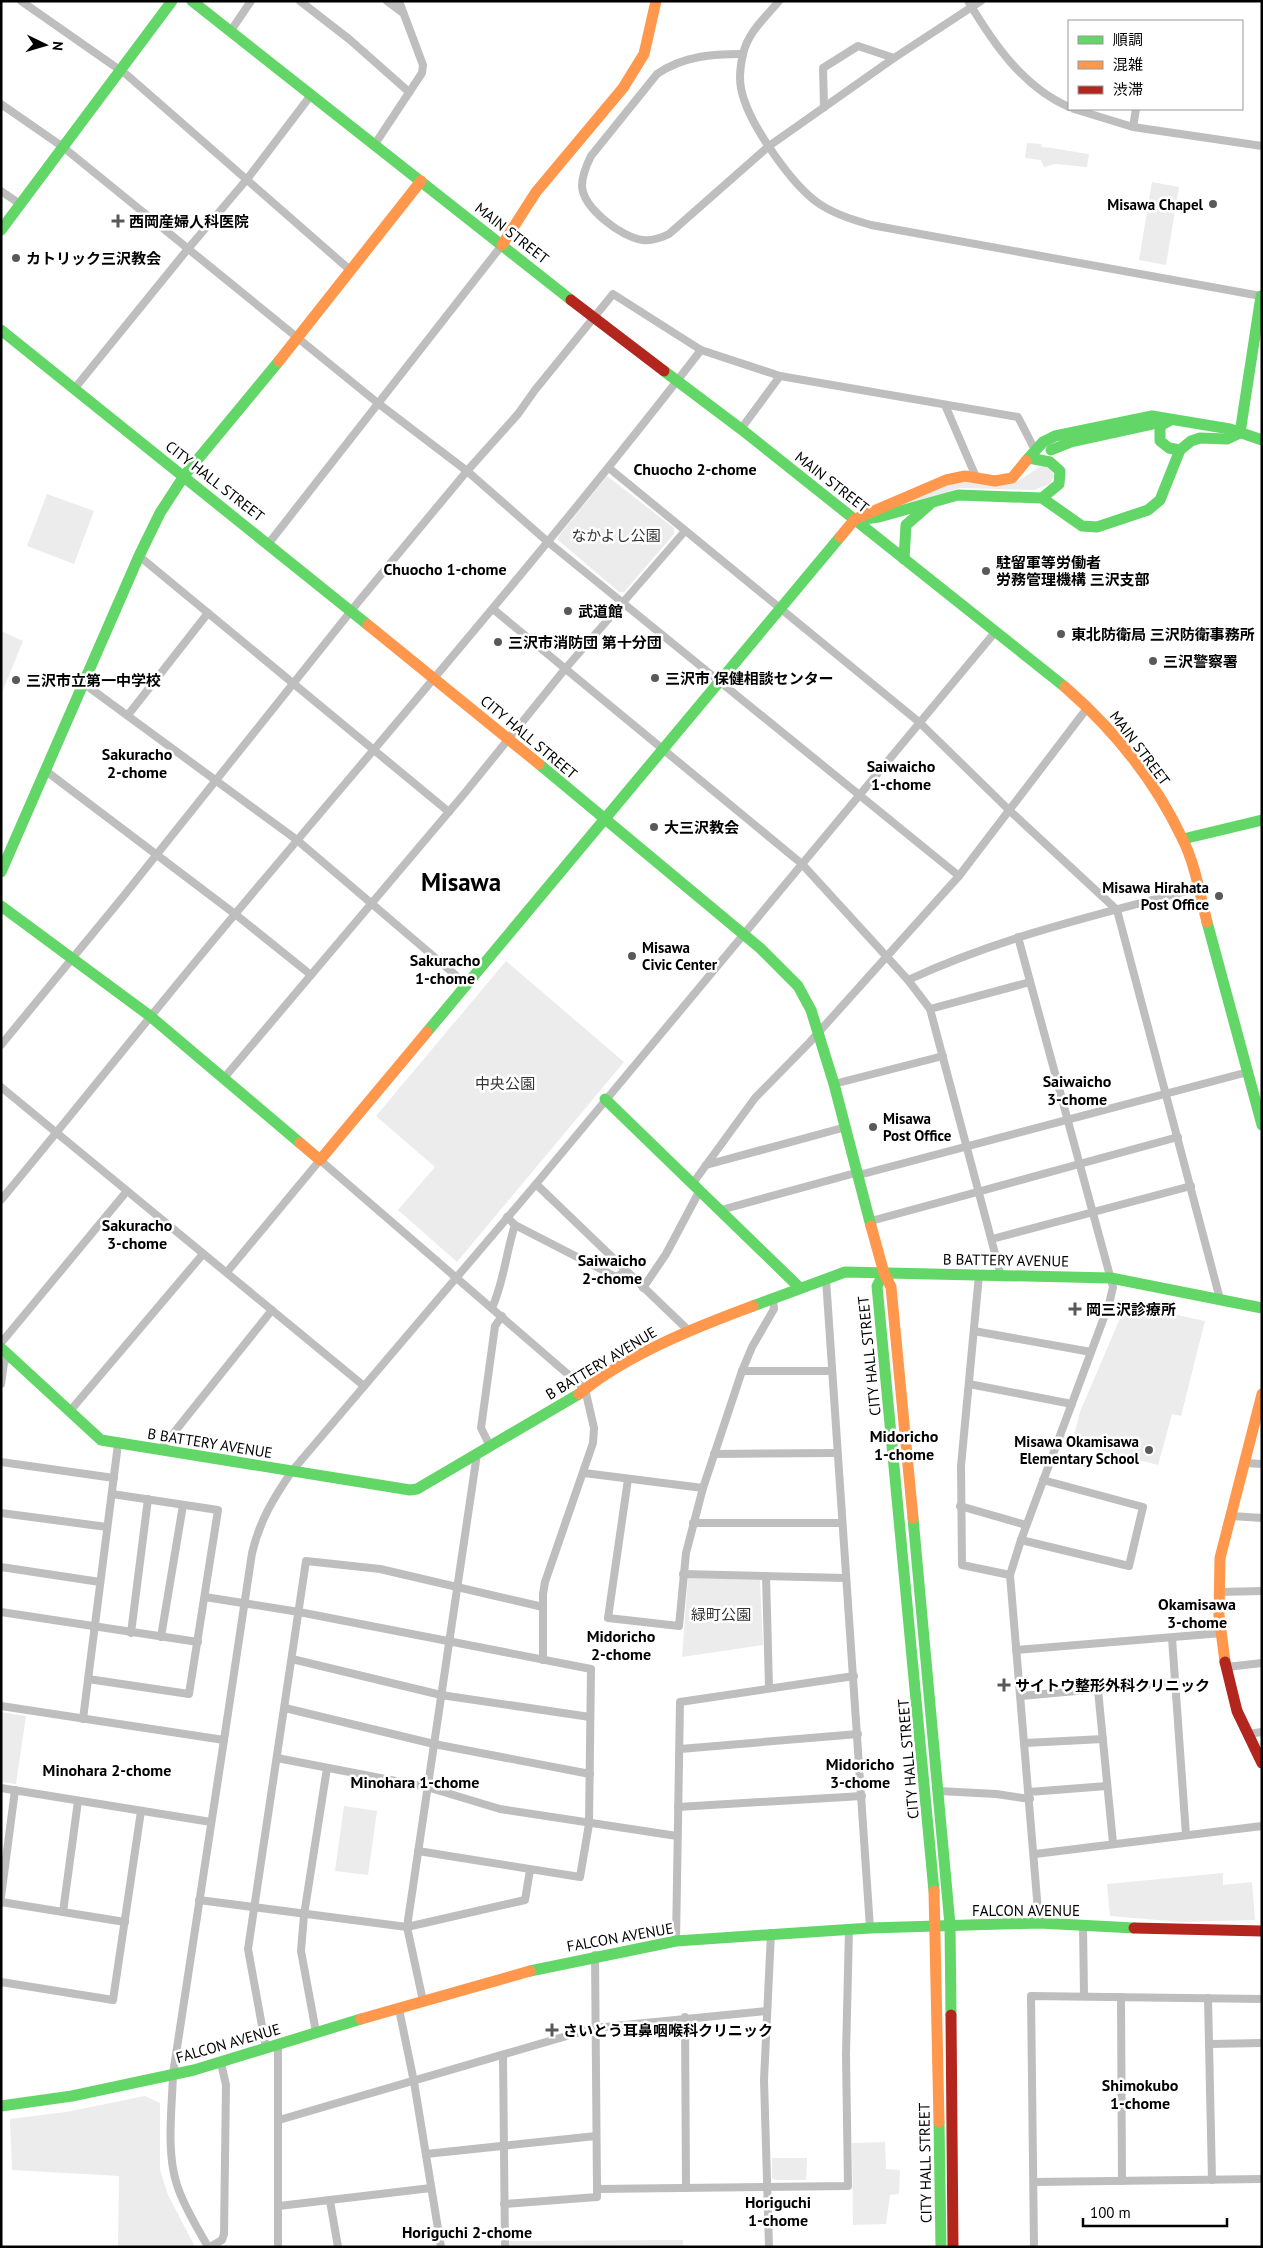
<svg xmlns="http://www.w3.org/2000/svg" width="1263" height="2248" viewBox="0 0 1263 2248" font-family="'PT Sans','Noto Sans JP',sans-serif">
	<rect width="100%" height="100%" fill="#fff"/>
	<!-- green -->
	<g fill="#ececec">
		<path d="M1027,143L1041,144L1042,147C1057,148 1073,152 1089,154L1087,167L1055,164L1044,167L1041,160L1025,158Z"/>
		<polygon points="1152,182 1179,187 1166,265 1139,260"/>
		<path d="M1045,465L1051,468L1054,476L1050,484L1034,490L959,488L926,500L889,509C910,500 940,483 961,481C979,479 994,489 1011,484C1021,481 1032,470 1045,465Z"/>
		<polygon points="607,476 674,528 674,534 624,592 619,592 558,540 558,537"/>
		<polygon points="47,494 94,511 74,564 27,546"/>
		<polygon points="1,631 23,641 1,695"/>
		<polygon points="506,961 624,1062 457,1262 398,1210 435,1167 376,1116"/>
		<polygon points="1131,1305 1205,1321 1181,1416 1172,1414 1158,1465 1072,1443 1080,1412 1124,1309"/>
		<polygon points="688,1578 760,1580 763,1645 682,1657"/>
		<polygon points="1,1712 26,1716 16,1784 1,1782"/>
		<polygon points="344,1806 377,1811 368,1875 335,1871"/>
		<polygon points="1223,1873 1223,1885 1252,1882 1255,1920 1181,1922 1110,1916 1107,1884"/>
		<polygon points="145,2096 160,2103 160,2170 168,2195 195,2247 118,2247 119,2176 12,2170 10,2119 66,2112"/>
		<polygon points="885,2142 886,2169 900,2170 899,2194 890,2195 886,2224 853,2225 852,2143"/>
		<polygon points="772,2158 807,2158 806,2180 776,2180 772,2178"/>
		<polygon points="683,2240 683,2247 508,2247 508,2241"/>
	</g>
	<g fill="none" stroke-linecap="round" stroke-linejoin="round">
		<!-- street -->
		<g stroke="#bebebe" stroke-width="8">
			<polyline points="21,1 127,75 350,270"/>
			<polyline points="300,1 349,39 409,92"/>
			<polyline points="387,1 403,13"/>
			<path d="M779,1C765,18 748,32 743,54C741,63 739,78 741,88C747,122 793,187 821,205C837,215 854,220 871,225L1261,296"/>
			<path d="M968,1C993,43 1023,87 1069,107"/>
			<polyline points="230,32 251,1"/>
			<path d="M743,54C712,54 683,56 657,74L591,156C586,166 582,175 582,186C583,208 622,238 643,240C653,241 661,238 669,234L769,146L894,58L981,1"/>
			<polyline points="1,104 63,147 379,404 467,471 548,542 959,876 809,1043 755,1098 693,1183"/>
			<polyline points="824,107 823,68 858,46 894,58"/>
			<polyline points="1074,109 1133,127 1262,146"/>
			<polyline points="1133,127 1136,109"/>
			<polyline points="375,144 422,73 423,65 399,1"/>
			<polyline points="1,191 20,204"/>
			<polyline points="75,388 187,250 248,178 311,95"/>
			<polyline points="945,405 976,477"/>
			<polyline points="741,429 780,376 1018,417 1035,450"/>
			<polyline points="609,468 919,722 1009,810 1117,910 1220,1299"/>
			<polyline points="269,543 502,245"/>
			<polyline points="139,556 449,812"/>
			<polyline points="493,609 802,864 908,980"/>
			<polyline points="83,683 297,840 466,984"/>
			<polyline points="128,715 208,613"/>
			<polyline points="46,771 235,914 311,975"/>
			<polyline points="959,876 1088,707"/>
			<polyline points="1018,937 1113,1287 1109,1304 1021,1540 1010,1575 1039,1923"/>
			<polyline points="930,1009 1030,982"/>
			<polyline points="1,1045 122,898 359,601 467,471 518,414 535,390 613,294 701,350 780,376"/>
			<polyline points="224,1078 464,794 565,669 685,531"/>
			<polyline points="834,1084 943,1056"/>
			<polyline points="1,1087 364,1386"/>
			<polyline points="706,1165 846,1127"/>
			<polyline points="859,1175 1248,1072"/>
			<polyline points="536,1184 688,1330"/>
			<path d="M1,1200C80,1105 156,1008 236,913C392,727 552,543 701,350"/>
			<polyline points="721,1210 859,1172"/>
			<polyline points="507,1217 515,1225 616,1277 626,1271"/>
			<polyline points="871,1221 1178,1137"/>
			<polyline points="992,1239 1191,1186"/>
			<polyline points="227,1272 320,1160 585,1389 594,1428 593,1443 545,1582 543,1594 543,1660"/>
			<polyline points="979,1275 961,1466 962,1565 1010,1575"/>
			<path d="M1001,1276L930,1009L908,980C1000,937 1100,914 1198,888"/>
			<polyline points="826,1279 870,1928"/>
			<polyline points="643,1288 666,1254 700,1190"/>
			<path d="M492,1308C504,1282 506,1252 515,1225"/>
			<polyline points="974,1331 1091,1352"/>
			<polyline points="1,1343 127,1191"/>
			<polyline points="742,1371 831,1371"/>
			<polyline points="1,1384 4,1363 9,1355"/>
			<polyline points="969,1384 1072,1404"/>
			<polyline points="70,1411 203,1254"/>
			<polyline points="490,1446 481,1428 495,1326 502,1316"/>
			<polyline points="160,1450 272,1310"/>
			<polyline points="714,1454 837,1453"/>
			<polyline points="1,1462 114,1478"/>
			<polyline points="1245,1463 1262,1464"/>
			<polyline points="584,1473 703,1488"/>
			<polyline points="628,1479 608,1618 679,1626 686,1553 703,1488 742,1371 752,1347 774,1309 773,1298"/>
			<polyline points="960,1506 1026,1525"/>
			<polyline points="1,1513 107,1527"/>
			<polyline points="1232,1516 1262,1518"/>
			<polyline points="693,1523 842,1523"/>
			<polyline points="1021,1540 1129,1566 1143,1507 1043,1480"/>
			<polyline points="1,1567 100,1582"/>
			<polyline points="683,1574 846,1578"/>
			<polyline points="766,1576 769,1687"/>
			<polyline points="1219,1592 1262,1591"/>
			<polyline points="205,1597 299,1612 591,1669 589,1824 580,1877 418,1851"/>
			<polyline points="1,1612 198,1642"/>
			<polyline points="131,1633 148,1499"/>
			<polyline points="161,1637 183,1505"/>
			<polyline points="1172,1638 1186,1835"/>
			<polyline points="1016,1650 1222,1633"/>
			<polyline points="292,1659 441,1695 590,1717"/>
			<polyline points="1227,1667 1262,1663"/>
			<polyline points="88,1679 189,1694 218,1510 112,1494"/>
			<polyline points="1098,1690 1113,1843"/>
			<polyline points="1021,1696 1176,1682"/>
			<path d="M1,1706L224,1740L252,1553C260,1520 273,1499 292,1471L536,1184L996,631"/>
			<polyline points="285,1708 434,1744 590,1774"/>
			<polyline points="83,1719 118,1444"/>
			<polyline points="1248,1734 1262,1732"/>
			<polyline points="1025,1743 1103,1739"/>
			<polyline points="680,1749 858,1734"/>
			<polyline points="277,1758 427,1787 500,1809 677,1836"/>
			<polyline points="1,1788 211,1822"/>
			<polyline points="939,1791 996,1794 1030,1799"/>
			<polyline points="1029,1792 1107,1786"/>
			<polyline points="678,1807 862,1796"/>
			<polyline points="1035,1854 1262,1826"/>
			<polyline points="1,1897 15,1790"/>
			<polyline points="199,1900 407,1927 525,1900 530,1870"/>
			<polyline points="1,1902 125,1922"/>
			<polyline points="63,1912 78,1801"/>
			<polyline points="1083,1924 1084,1996"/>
			<polyline points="676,1941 680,1702 854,1676"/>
			<polyline points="595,1955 597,2189 848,2186 846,2055 849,1929"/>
			<polyline points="1,1982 113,2000 141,1811"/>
			<polyline points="1121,1997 1122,2181"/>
			<polyline points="1208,1998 1212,2180"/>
			<polyline points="423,2001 407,1927 477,1454"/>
			<polyline points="399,2009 414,2082 441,2247"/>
			<polyline points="685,2017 686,2188"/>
			<polyline points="316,2032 301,1951 304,1915 327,1768"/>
			<polyline points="1210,2044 1262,2043"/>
			<polyline points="266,2048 248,1949 306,1561 380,1569 543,1607"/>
			<polyline points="503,2055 505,2247"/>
			<polyline points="279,2120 594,2028 767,2011"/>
			<polyline points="426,2154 596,2136"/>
			<polyline points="1034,2182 1262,2179"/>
			<polyline points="330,2201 338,2247"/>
			<polyline points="504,2204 597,2197 597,2189"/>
			<polyline points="279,2206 431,2188"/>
			<path d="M208,2247C197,2227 184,2207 177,2185C166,2151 172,2110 173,2074L224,1740"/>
			<polyline points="210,2247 222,2240 224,2234 226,2085 221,2063"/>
			<polyline points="278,2247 278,2044"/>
			<polyline points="769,2247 764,2080 771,1933"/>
			<polyline points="1034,2247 1031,1996 1262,1999"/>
		</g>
		<!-- fast -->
		<g stroke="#63d668" stroke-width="11">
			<polyline points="192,1 571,300"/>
			<polyline points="1,230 172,1"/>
			<polyline points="1,330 368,625"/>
			<polyline points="664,371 741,429 1065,687"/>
			<polyline points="1169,421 1160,426 1160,441 1169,448 1180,450"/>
			<polyline points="1240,433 1261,296"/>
			<polyline points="1051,450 1071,442 1158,423"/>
			<polyline points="1029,458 1050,462 1060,471 1059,484 1042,498"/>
			<polyline points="1026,461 1043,442 1055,436 1152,416 1230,429 1262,440"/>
			<polyline points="864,519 879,517 958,495 1042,498 1082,526 1097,527 1148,510 1160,500 1180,450 1191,441 1200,438 1227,439 1240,433"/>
			<polyline points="904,559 906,525 929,505"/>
			<polyline points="539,764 760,948 798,986 811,1010 834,1084 871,1226"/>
			<polyline points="1183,839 1262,820"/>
			<polyline points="1,872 139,556 160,513 184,476 279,361"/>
			<polyline points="1,906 150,1016 300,1143"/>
			<polyline points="1207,922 1262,1125"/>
			<polyline points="427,1032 840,537"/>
			<polyline points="605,1099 800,1288"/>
			<polyline points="884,1273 877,1286 934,1891"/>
			<polyline points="753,1306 845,1272 1111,1278 1262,1308"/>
			<polyline points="1,1348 101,1440 410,1490 417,1489 579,1394"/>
			<polyline points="913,1518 950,1925 951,2015"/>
			<polyline points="530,1971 676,1941 870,1928 1039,1923 1134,1928"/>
			<polyline points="1,2106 72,2096 194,2070 361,2019"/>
			<polyline points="939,2122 941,2247"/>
		</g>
		<!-- slow -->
		<g stroke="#ff974d" stroke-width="11">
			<polyline points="502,245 536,192 623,88 644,54 656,1"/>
			<polyline points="279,361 421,181"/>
			<polyline points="840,537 855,519 946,480 965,476 995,481 1012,478 1026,461"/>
			<polyline points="368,625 539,764"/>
			<path d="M1065,687C1113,729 1155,781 1182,838C1195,863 1200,895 1207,922"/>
			<polyline points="300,1143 320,1160 427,1032"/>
			<polyline points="871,1226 884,1273 891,1287 913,1518"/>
			<path d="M579,1394C626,1355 696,1327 753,1306"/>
			<polyline points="1225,1662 1219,1615 1220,1558 1262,1394"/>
			<polyline points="934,1891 939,2122"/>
			<polyline points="361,2019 530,1971"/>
		</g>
		<!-- jam -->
		<g stroke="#b3261e" stroke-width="11">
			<polyline points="571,300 664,371"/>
			<polyline points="1225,1662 1237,1711 1262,1763"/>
			<polyline points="1134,1928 1262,1931"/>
			<polyline points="951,2015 953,2247"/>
		</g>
	</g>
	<!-- markers -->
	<g fill="#595959" stroke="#fff" stroke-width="2">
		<circle cx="1213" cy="204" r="5"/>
		<path d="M115.5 213.5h5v5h5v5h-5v5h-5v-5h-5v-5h5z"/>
		<circle cx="16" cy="258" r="5"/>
		<circle cx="986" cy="571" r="5"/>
		<circle cx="568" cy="611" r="5"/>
		<circle cx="1061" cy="634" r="5"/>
		<circle cx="498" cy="642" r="5"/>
		<circle cx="1153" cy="661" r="5"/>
		<circle cx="655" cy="678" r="5"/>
		<circle cx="16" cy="680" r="5"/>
		<circle cx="654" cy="827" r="5"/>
		<circle cx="1219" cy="896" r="5"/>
		<circle cx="632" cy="956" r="5"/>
		<circle cx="873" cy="1127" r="5"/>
		<path d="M1072.5 1301.5h5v5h5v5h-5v5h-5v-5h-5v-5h5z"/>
		<circle cx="1149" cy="1450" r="5"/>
		<path d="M1001.5 1677.5h5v5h5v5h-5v5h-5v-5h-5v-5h5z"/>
		<path d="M549.5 2022.5h5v5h5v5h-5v5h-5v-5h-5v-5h5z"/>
	</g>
	<g text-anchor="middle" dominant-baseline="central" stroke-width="5" stroke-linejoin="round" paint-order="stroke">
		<!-- poi labels -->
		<g font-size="15" font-weight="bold" fill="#000" stroke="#fff" text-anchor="start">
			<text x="1203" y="204" text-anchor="end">Misawa Chapel</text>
			<text x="129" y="221">西岡産婦人科医院</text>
			<text x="26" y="258">カトリック三沢教会</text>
			<text x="996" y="562">駐留軍等労働者<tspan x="996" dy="17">労務管理機構 三沢支部</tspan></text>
			<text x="578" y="611">武道館</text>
			<text x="1071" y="634">東北防衛局 三沢防衛事務所</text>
			<text x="508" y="642">三沢市消防団 第十分団</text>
			<text x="1163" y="661">三沢警察署</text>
			<text x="665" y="678">三沢市 保健相談センター</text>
			<text x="26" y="680">三沢市立第一中学校</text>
			<text x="664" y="827">大三沢教会</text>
			<text x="1209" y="887" text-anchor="end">Misawa Hirahata<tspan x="1209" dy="17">Post Office</tspan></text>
			<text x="642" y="947">Misawa<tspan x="642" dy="17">Civic Center</tspan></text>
			<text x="883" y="1118">Misawa<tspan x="883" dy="17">Post Office</tspan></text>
			<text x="1086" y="1309">岡三沢診療所</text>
			<text x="1139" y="1441" text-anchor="end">Misawa Okamisawa<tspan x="1139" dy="17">Elementary School</tspan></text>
			<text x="1015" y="1685">サイトウ整形外科クリニック</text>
			<text x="563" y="2030">さいとう耳鼻咽喉科クリニック</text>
		</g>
		<!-- street labels -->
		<g font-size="15" fill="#000" stroke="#fff">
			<text transform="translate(512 233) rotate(38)">MAIN STREET</text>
			<text transform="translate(215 481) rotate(38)">CITY HALL STREET</text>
			<text transform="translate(832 482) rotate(38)">MAIN STREET</text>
			<text transform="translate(529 737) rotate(40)">CITY HALL STREET</text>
			<text transform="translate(1140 748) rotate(53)">MAIN STREET</text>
			<text transform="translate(1006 1260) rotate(1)">B BATTERY AVENUE</text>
			<text transform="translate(869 1356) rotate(-96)">CITY HALL STREET</text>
			<text transform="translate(601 1363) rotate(-31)">B BATTERY AVENUE</text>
			<text transform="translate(210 1443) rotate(9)">B BATTERY AVENUE</text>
			<text transform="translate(908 1759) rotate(-95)">CITY HALL STREET</text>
			<text x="1026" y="1910">FALCON AVENUE</text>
			<text transform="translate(620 1937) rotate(-10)">FALCON AVENUE</text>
			<text transform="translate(228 2043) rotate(-16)">FALCON AVENUE</text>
			<text transform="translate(925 2163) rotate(-91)">CITY HALL STREET</text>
		</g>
		<!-- park labels -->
		<g font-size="15" fill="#333" stroke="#fff">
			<text x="616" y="535">なかよし公園</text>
			<text x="505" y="1083">中央公園</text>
			<text x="721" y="1614">緑町公園</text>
		</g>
		<!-- neighbourhood labels -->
		<g font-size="16" font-weight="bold" fill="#000" stroke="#fff">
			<text x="695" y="469">Chuocho 2-chome</text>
			<text x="445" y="569">Chuocho 1-chome</text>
			<text x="137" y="754">Sakuracho<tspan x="137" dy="18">2-chome</tspan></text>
			<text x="901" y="766">Saiwaicho<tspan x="901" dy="18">1-chome</tspan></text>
			<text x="445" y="960">Sakuracho<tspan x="445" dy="18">1-chome</tspan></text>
			<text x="1077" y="1081">Saiwaicho<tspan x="1077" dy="18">3-chome</tspan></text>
			<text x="137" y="1225">Sakuracho<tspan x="137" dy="18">3-chome</tspan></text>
			<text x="612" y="1260">Saiwaicho<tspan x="612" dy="18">2-chome</tspan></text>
			<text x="904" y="1436">Midoricho<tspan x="904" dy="18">1-chome</tspan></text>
			<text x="1197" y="1604">Okamisawa<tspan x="1197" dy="18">3-chome</tspan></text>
			<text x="621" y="1636">Midoricho<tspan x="621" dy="18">2-chome</tspan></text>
			<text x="860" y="1764">Midoricho<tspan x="860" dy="18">3-chome</tspan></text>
			<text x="107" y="1770">Minohara 2-chome</text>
			<text x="415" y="1782">Minohara 1-chome</text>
			<text x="1140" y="2085">Shimokubo<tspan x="1140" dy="18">1-chome</tspan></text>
			<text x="778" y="2202">Horiguchi<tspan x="778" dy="18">1-chome</tspan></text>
			<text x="467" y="2232">Horiguchi 2-chome</text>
		</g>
		<!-- town labels -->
		<g font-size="25" font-weight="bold" fill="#000" stroke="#fff">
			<text x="461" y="882">Misawa</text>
		</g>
	</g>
	<!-- border -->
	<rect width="1263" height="2248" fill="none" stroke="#000000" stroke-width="5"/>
	<!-- legend -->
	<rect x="1068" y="20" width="175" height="90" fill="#ffffff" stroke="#999999"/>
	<rect x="1078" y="36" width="25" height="8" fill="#63d668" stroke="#999999"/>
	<text x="1113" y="45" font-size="15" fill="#000000">順調</text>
	<rect x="1078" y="61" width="25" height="8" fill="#ff974d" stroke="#999999"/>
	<text x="1113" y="70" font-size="15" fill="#000000">混雑</text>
	<rect x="1078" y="86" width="25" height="8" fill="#b3261e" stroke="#999999"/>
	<text x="1113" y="95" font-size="15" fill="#000000">渋滞</text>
	<!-- north arrow -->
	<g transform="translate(45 45) rotate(95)" stroke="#ffffff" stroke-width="4" paint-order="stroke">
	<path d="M0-4L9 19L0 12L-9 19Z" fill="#000000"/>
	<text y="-8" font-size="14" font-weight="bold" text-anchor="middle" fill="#000000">N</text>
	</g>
	<!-- scale -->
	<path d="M1083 2218v8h144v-8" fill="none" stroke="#000000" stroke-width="2.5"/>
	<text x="1090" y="2218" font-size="15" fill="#000000" stroke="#ffffff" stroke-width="4" paint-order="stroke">100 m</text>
</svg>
